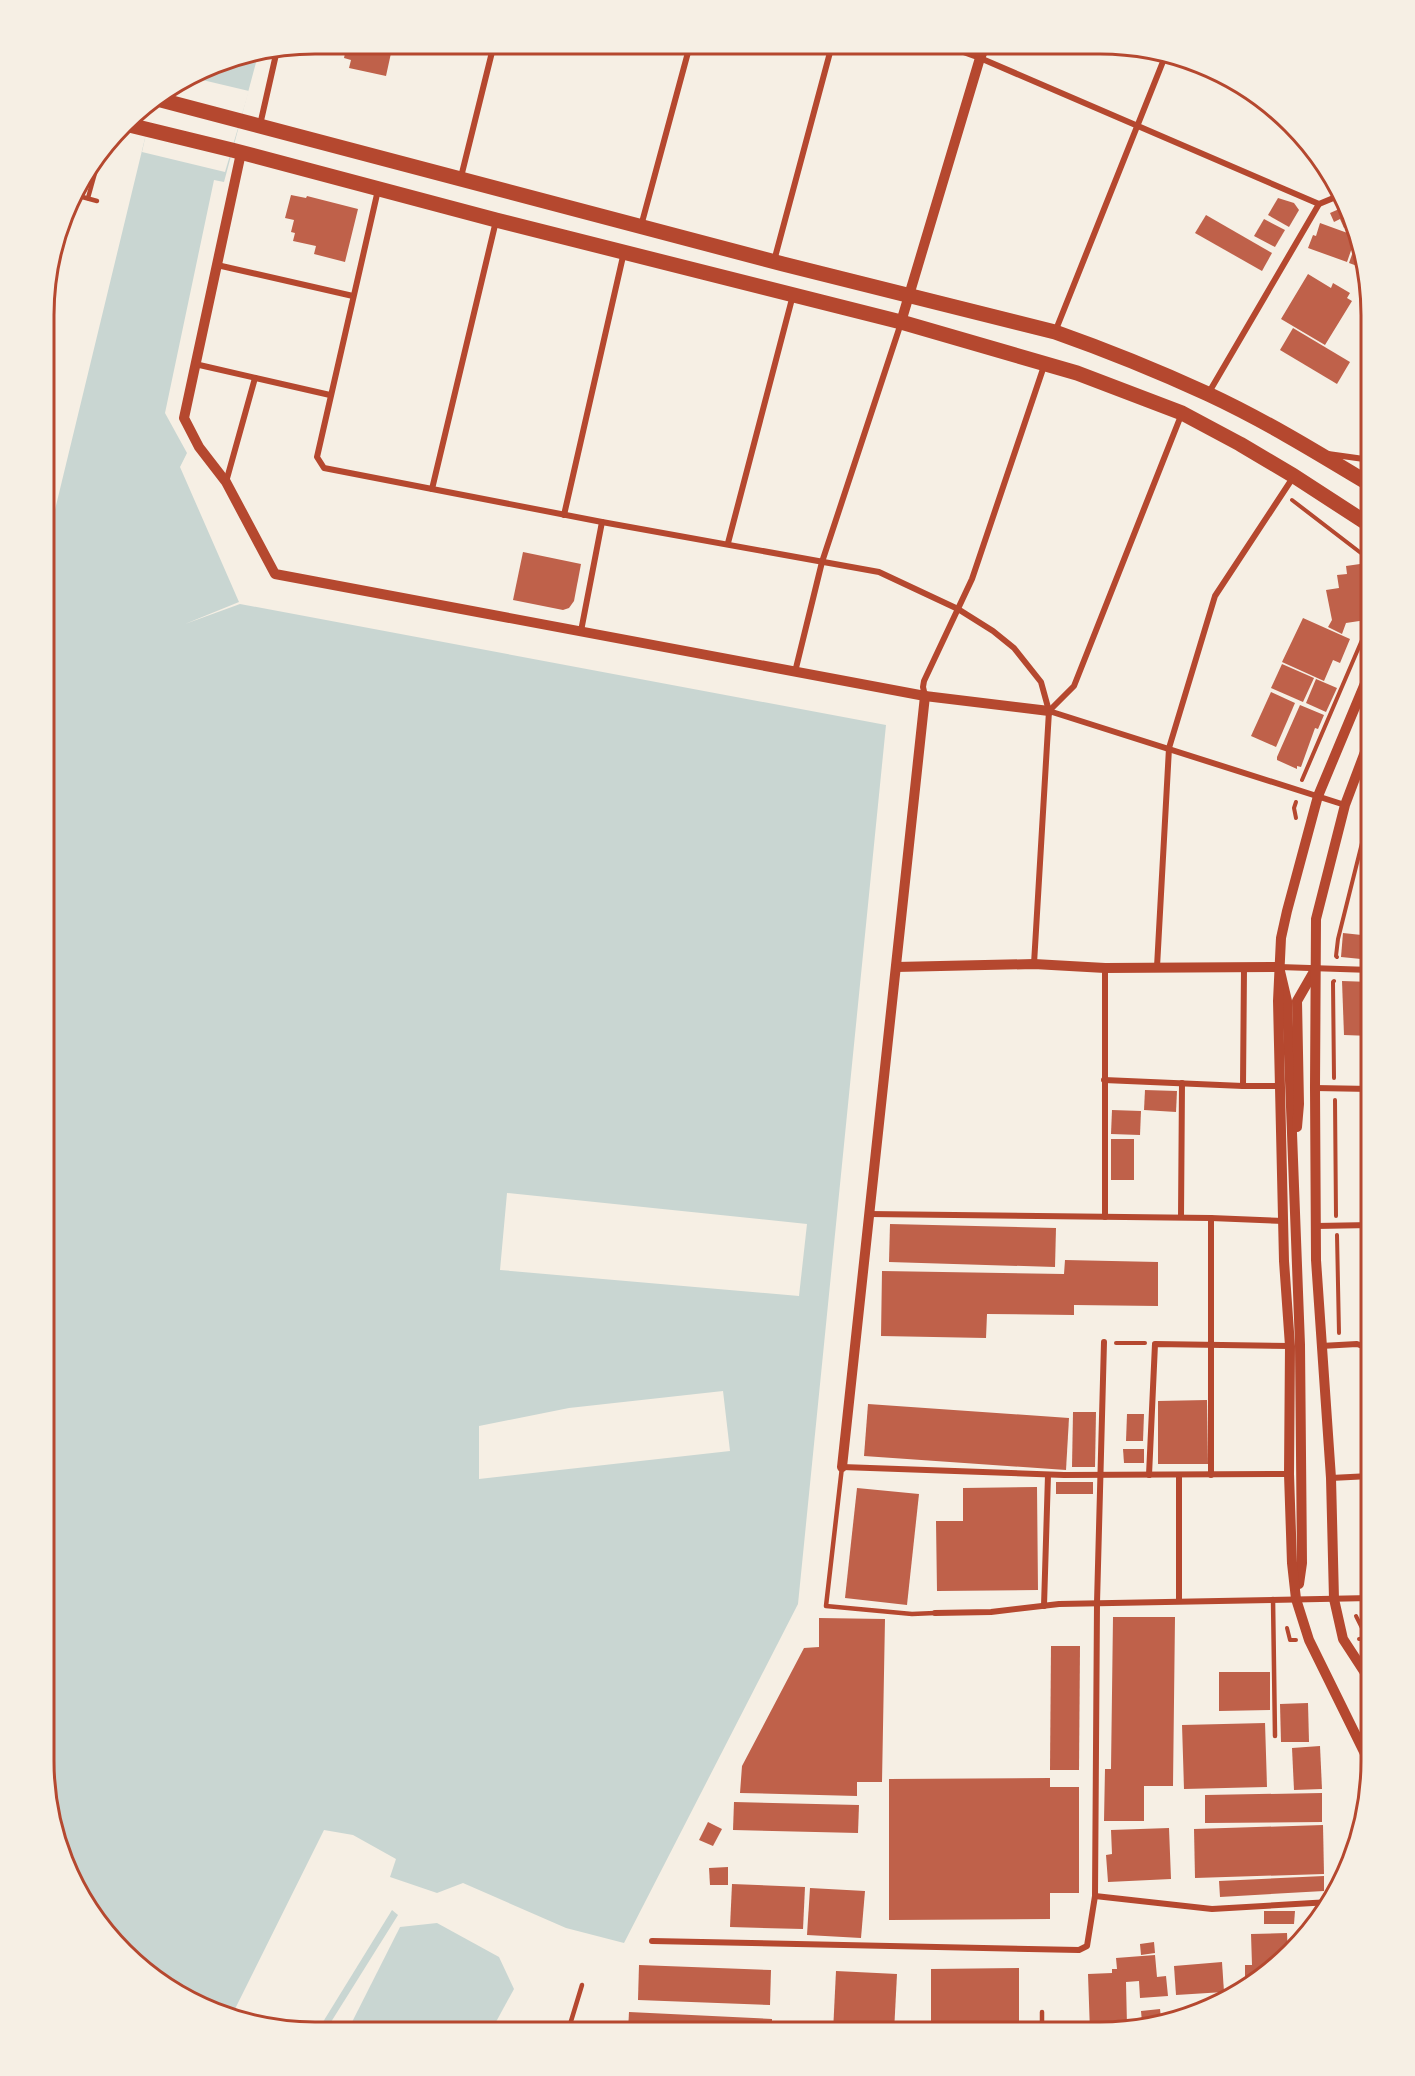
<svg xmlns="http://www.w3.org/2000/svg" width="1415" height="2076" viewBox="0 0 1415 2076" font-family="'Zilla Slab',serif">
	<rect width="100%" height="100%" fill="#f6efe4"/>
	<!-- water -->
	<g fill="#c9d6d2" fill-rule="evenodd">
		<path d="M252,54L258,55L224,182L214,180L165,413L187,453L180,467L239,602L185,624L240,604L886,725L798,1604L624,1943L566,1928L463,1883L437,1893L390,1877L396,1859L353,1835L324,1830L231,2017L212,2012L150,1977L71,1881L44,1761L45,551L154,101L228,58ZM507,1193L807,1224L799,1296L500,1270ZM723,1391L730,1451L479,1479V1426L569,1408Z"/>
		<polygon points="392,1910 398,1915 326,2030 318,2030"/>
		<polygon points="437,1923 499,1957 514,1989 491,2031 348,2030 400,1927"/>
	</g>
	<!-- pier -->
	<polygon fill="#f6efe4" points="194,78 249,91 225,172 142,152 153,101"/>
	<!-- building -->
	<g fill="#bf614a">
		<polygon points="347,44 393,44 386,76 349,68 351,60 344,58"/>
		<polygon points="291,195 306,198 307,196 358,209 345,262 314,254 316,246 293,241 295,233 291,232 294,220 285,218"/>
		<polygon points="1278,198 1294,203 1299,210 1289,227 1268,215"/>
		<polygon points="1346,206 1351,226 1344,228 1340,219 1334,222 1330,213"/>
		<polygon points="1206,215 1272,253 1262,271 1195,233"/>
		<polygon points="1264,219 1285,230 1275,247 1254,236"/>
		<polygon points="1320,223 1353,235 1354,242 1347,262 1308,248 1313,235 1316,236"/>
		<polygon points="1355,246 1360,267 1349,263"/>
		<polygon points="1308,274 1331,288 1333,283 1350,293 1347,298 1352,301 1325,345 1281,319"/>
		<polygon points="1293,328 1350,362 1337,384 1280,350"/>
		<polygon points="523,552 581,564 574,601 569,608 563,610 513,600"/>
		<polygon points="1360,564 1367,611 1364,612 1366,620 1346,623 1342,634 1328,627 1332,620 1326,590 1339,588 1337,575 1347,574 1346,566"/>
		<polygon points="1303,618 1350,639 1340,663 1333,660 1324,681 1282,662"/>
		<polygon points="1282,664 1314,678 1303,702 1271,688"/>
		<polygon points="1316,679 1337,688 1326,712 1306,703"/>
		<polygon points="1271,692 1295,703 1276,747 1251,736"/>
		<polygon points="1300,705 1324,715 1318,729 1315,728 1301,767 1297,766 1297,769 1277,760 1277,757"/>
		<polygon points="1343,933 1371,936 1371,960 1341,957"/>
		<polygon points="1342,981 1371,982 1371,1036 1344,1035"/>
		<polygon points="1145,1090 1177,1091 1176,1112 1144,1110"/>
		<polygon points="1112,1110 1141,1111 1140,1135 1111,1134"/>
		<rect x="1111" y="1139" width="23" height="41"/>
		<polygon points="890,1224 1056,1228 1055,1267 889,1262"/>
		<polygon points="1065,1260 1158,1262 1158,1306 1074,1305 1074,1315 987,1314 986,1338 881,1336 882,1271 1064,1274"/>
		<polygon points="1207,1400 1208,1464 1158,1464 1158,1401"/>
		<polygon points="868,1404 1069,1418 1066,1470 864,1456"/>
		<polygon points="1073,1412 1096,1412 1095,1467 1072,1467"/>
		<polygon points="1127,1414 1144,1414 1143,1441 1126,1441"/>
		<polygon points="1123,1449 1144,1449 1144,1463 1124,1463"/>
		<rect x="1056" y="1482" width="37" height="12"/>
		<polygon points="1037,1487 1038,1590 937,1591 936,1521 963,1521 963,1488"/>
		<polygon points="857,1488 919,1494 907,1605 845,1598"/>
		<polygon points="1113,1617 1175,1617 1173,1786 1144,1786 1144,1821 1104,1821 1105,1769 1111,1769"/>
		<polygon points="819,1618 885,1619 882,1782 857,1782 857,1796 740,1793 742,1766 804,1648 819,1647"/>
		<polygon points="1051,1646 1080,1646 1079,1770 1050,1770"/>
		<polygon points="1219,1672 1270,1672 1270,1710 1219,1711"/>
		<polygon points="1308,1703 1309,1742 1281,1742 1280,1704"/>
		<polygon points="1265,1723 1267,1787 1184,1789 1182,1725"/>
		<polygon points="1320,1746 1322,1789 1294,1790 1292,1748"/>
		<polygon points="1050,1778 1050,1787 1079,1787 1079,1893 1050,1893 1050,1919 889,1920 889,1779"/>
		<polygon points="1322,1793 1322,1822 1205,1823 1205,1795"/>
		<polygon points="734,1802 859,1805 858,1833 733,1830"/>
		<polygon points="708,1822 722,1829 713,1846 699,1840"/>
		<polygon points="1323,1825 1324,1874 1195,1878 1194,1829"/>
		<polygon points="1169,1828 1171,1879 1108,1882 1106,1855 1112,1854 1111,1830"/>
		<polygon points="728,1867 728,1885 710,1885 709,1868"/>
		<polygon points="1324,1876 1324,1891 1220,1897 1219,1881"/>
		<polygon points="732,1884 805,1887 803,1929 730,1927"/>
		<polygon points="810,1888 865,1891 861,1938 807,1935"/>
		<polygon points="1264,1911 1295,1911 1294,1924 1264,1924"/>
		<polygon points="1287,1933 1288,1955 1279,1965 1245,1987 1245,1965 1252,1965 1251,1934"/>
		<polygon points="1154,1942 1155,1953 1141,1955 1140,1944"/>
		<polygon points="1155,1955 1157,1977 1166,1976 1168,1996 1140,1998 1139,1981 1126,1982 1127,2026 1100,2032 1090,2032 1088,1974 1112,1973 1112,1969 1117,1969 1116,1958"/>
		<polygon points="1222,1962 1224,1992 1176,1995 1174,1966"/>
		<polygon points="639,1965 771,1970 770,2005 638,2000"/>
		<polygon points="1019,1968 1019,2031 931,2032 931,1969"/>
		<polygon points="836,1971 897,1974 894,2032 833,2032"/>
		<polygon points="1160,2009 1161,2018 1142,2022 1141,2011"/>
		<polygon points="629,2012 772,2019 772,2032 628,2031"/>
	</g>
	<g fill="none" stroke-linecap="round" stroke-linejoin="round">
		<!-- path -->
		<g stroke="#b5482f" stroke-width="4">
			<polyline points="320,44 344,49"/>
			<polyline points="1292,500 1370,560 1371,565"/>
			<polyline points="1302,780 1371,619"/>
			<polyline points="1296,802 1294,808 1296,818"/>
			<polyline points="1337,957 1336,956 1338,939 1371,807"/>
			<polyline points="1334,981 1333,982 1334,1078"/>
			<polyline points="1335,1100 1336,1216"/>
			<polyline points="1337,1235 1339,1333"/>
			<polyline points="1116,1343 1145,1343"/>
			<polyline points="1356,1616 1367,1638 1359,1639"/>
			<polyline points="1287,1628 1290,1640 1296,1640"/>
		</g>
		<!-- service -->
		<g stroke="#b5482f" stroke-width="4.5">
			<polyline points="75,195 97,201"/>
			<polyline points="88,198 100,155"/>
			<polyline points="842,1467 826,1606 912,1614 935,1613"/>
			<polyline points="1273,1599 1275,1736"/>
			<polyline points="1042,2012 1042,2032"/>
			<polyline points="568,2031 582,1985"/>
		</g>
		<!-- minor -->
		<g stroke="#b5482f" stroke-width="6">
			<polyline points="944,45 980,58 1319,204"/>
			<polyline points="260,125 277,50"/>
			<polyline points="461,177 494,44"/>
			<polyline points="378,190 317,457 324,468 602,522 879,572 958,609 993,631 1014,648 1041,682 1049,711 1034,964"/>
			<polyline points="641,226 690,45"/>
			<polyline points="774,261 832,45"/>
			<polyline points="217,265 353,296"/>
			<polyline points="1055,332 1166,54"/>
			<polyline points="195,364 330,395"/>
			<polyline points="1208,394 1319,204 1343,194"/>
			<polyline points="1328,454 1371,460"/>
			<polyline points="226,482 255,378"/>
			<polyline points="432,489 496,221"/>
			<polyline points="564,515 624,252"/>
			<polyline points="728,543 793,295"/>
			<polyline points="581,631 602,522"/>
			<polyline points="795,672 822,562 901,323"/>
			<polyline points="925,696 923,687 924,681 972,579 1045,363"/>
			<polyline points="1049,711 1074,686 1182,413"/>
			<polyline points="1049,711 1345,805"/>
			<polyline points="1157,967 1169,748 1215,596 1294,476"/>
			<polyline points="1279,967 1371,970"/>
			<polyline points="1104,1080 1243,1086 1279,1086"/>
			<polyline points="1243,1086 1244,968"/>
			<polyline points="1315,1088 1371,1089"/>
			<polyline points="1368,1089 1368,1220 1363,1231 1365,1467 1371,1481"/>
			<polyline points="869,1214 1211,1218 1284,1221"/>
			<polyline points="1105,1217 1105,968"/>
			<polyline points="1181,1217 1182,1083"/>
			<polyline points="1211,1218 1211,1475"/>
			<polyline points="1316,1226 1371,1225"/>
			<polyline points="1321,1346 1357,1344 1371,1349"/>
			<polyline points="842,1467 1064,1475 1289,1474"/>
			<polyline points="1149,1475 1155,1344 1290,1346"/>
			<polyline points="1331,1478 1370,1476"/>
			<polyline points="1179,1601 1179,1475"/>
			<polyline points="1044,1606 1048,1475"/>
			<polyline points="935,1613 991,1612 1059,1604 1371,1598"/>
			<polyline points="1095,1896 1212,1909 1330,1902"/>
			<polyline points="652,1941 1079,1950 1087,1946 1095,1896 1097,1603 1104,1342"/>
		</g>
		<!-- tertiary -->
		<g stroke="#b5482f" stroke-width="10">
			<polyline points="241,153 184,418 199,447 226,482 275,574 925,696 1049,711"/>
			<polyline points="901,322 980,58 986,45"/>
			<polyline points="896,967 1034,964 1105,968 1279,967 1287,1001 1300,1345 1302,1563 1299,1584"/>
			<polyline points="1297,1127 1299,1104 1297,1001 1316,968"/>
			<polyline points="842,1467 925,696"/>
			<polyline points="1371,1682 1343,1639 1334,1599 1331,1478 1316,1260 1315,1088 1316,919 1345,805 1371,736"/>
			<polyline points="1371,1766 1309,1640 1296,1599 1292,1563 1289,1474 1290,1346 1284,1261 1278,1001 1281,938 1287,911 1318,796 1371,669"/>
		</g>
		<!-- primary -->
		<g stroke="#b5482f" stroke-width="15">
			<path d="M157,99L783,264L1055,332C1106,350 1158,371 1208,394C1264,420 1318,453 1371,485"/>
			<polyline points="125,124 232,150 496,220 901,322 1077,373 1182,413 1240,444 1294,476 1371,526"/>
		</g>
	</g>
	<!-- crop -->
	<path d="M0 0H1415V2076H0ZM315 54H1100A261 261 0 0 1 1361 315V1761A261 261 0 0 1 1100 2022H315A261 261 0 0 1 54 1761V315A261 261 0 0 1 315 54Z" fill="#f6efe4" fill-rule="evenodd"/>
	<path fill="none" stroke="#b5482f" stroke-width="3" d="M315 54H1100A261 261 0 0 1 1361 315V1761A261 261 0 0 1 1100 2022H315A261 261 0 0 1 54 1761V315A261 261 0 0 1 315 54Z"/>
</svg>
